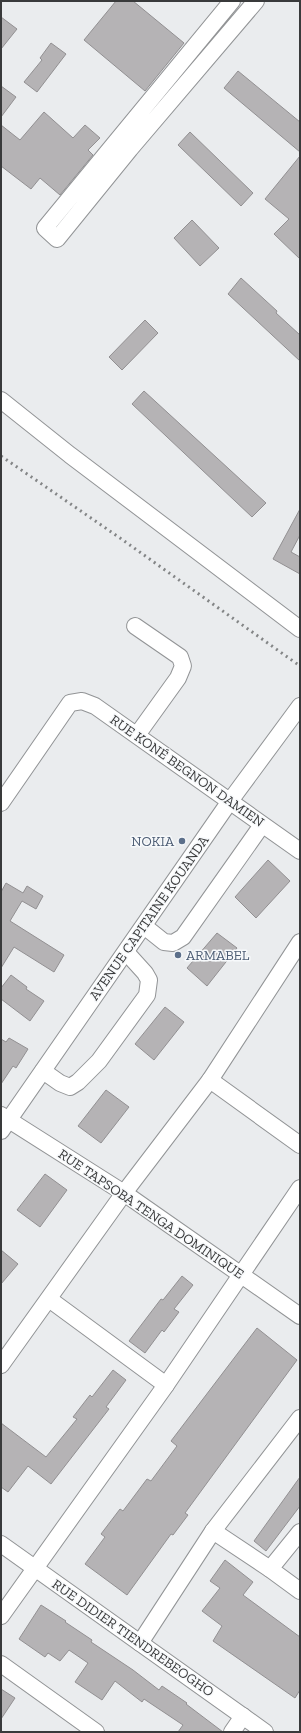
<svg xmlns="http://www.w3.org/2000/svg" width="301" height="1733" viewBox="0 0 301 1733" font-family="'Zilla Slab',serif">
	<rect width="100%" height="100%" fill="#eaecee"/>
	<!-- building -->
	<g fill="#b5b3b5" stroke="#929092">
		<polygon points="116,1 133,1 184,43 145,91 84,40"/>
		<polygon points="1,17 17,29 1,49"/>
		<polygon points="51,43 66,54 37,92 24,82 42,60 40,58"/>
		<polygon points="238,71 300,122 300,152 224,88"/>
		<polygon points="1,86 16,97 1,117"/>
		<polygon points="44,112 73,138 85,125 100,138 88,150 93,155 60,195 40,178 31,189 1,166 1,125 20,140"/>
		<polygon points="190,132 253,193 241,206 178,145"/>
		<polygon points="300,156 300,259 274,234 289,219 265,199"/>
		<polygon points="192,220 219,248 200,266 174,238"/>
		<polygon points="241,278 277,311 276,313 300,335 300,361 228,294"/>
		<polygon points="145,320 158,333 122,370 109,357"/>
		<polygon points="144,391 266,503 252,517 132,404"/>
		<polygon points="300,509 300,535 291,552 300,557 300,574 273,559"/>
		<polygon points="268,860 290,881 256,918 235,897"/>
		<polygon points="6,883 23,893 27,886 43,896 36,909 22,901 10,921 64,955 54,972 14,947 1,968 1,892"/>
		<polygon points="217,933 237,948 207,986 187,968"/>
		<polygon points="11,975 27,987 26,989 44,1001 30,1021 1,999 1,988"/>
		<polygon points="165,1007 184,1022 154,1060 135,1044"/>
		<polygon points="9,1038 28,1049 16,1068 13,1066 1,1084 1,1039 6,1042"/>
		<polygon points="106,1090 129,1107 101,1143 78,1126"/>
		<polygon points="45,1174 67,1190 40,1227 17,1210"/>
		<polygon points="1,1250 18,1264 1,1284"/>
		<polygon points="182,1276 193,1285 174,1309 179,1312 164,1332 162,1330 145,1353 129,1341 161,1299 163,1300"/>
		<polygon points="257,1328 297,1360 185,1513 188,1515 173,1535 171,1534 127,1595 85,1564 105,1537 101,1534 120,1509 123,1511 147,1479 151,1481 177,1446 171,1441"/>
		<polygon points="113,1370 126,1380 106,1407 109,1409 51,1484 28,1466 8,1492 1,1487 1,1423 46,1457 77,1419 73,1417 90,1395 92,1397"/>
		<polygon points="300,1477 300,1506 266,1551 254,1541"/>
		<polygon points="225,1560 253,1582 243,1595 300,1637 300,1690 295,1698 213,1641 222,1626 202,1611 220,1588 210,1581"/>
		<polygon points="41,1605 66,1621 65,1622 92,1640 91,1642 133,1670 159,1690 162,1686 187,1703 186,1704 223,1732 178,1732 183,1725 144,1699 142,1702 115,1681 102,1700 75,1682 88,1663 69,1650 60,1661 48,1653 45,1657 19,1639"/>
		<polygon points="1,1689 15,1698 1,1719"/>
	</g>
	<g fill="none" stroke-linecap="round" stroke-linejoin="round">
		<defs>
			<g id="minor">
				<polyline points="232,1 45,228 57,239 130,149 256,1"/>
				<polyline points="1,400 70,455 300,629"/>
				<polyline points="135,626 180,657 183,666 178,678 137,735"/>
				<polyline points="1,803 70,703 82,701 95,706 300,851"/>
				<polyline points="144,926 164,942 173,943 183,937 262,825"/>
				<polyline points="43,1071 60,1083 70,1087 78,1082 99,1061 147,995 149,980 145,973 126,952"/>
				<polyline points="210,1080 300,1145"/>
				<polyline points="1,1115 124,1193 300,1316"/>
				<polyline points="1,1131 230,801 300,706"/>
				<polyline points="49,1299 166,1385"/>
				<polyline points="1,1365 124,1193 210,1080 300,942"/>
				<polyline points="213,1531 270,1569 300,1591"/>
				<polyline points="1,1544 265,1732"/>
				<polyline points="270,1569 300,1532"/>
				<polyline points="1,1616 166,1385 300,1188"/>
				<polyline points="140,1643 213,1531 300,1418"/>
				<polyline points="1,1664 96,1732"/>
				<polyline points="232,1732 243,1716"/>
			</g>
		</defs>
		<!-- minor casing -->
		<use href="#minor" stroke="#929496" stroke-width="18"/>
		<!-- minor -->
		<use href="#minor" stroke="#fff" stroke-width="16"/>
		<!-- rail -->
		<polyline stroke="#838586" stroke-width="3" stroke-dasharray="2 4" stroke-linecap="butt" points="1,456 120,538 300,666"/>
	</g>
	<!-- markers -->
	<g fill="#5c6f8a" stroke="#f7f9fb" stroke-width="1.5">
		<circle cx="182" cy="841" r="4"/>
		<circle cx="178" cy="955" r="4"/>
	</g>
	<g text-anchor="middle" dominant-baseline="central" stroke-width="3" stroke-linejoin="round" paint-order="stroke">
		<!-- street labels -->
		<g font-size="14" fill="#393a3b" stroke="#f7f9fb">
			<text transform="translate(187 771) rotate(35)">RUE KONÉ BEGNON DAMIEN</text>
			<text transform="translate(149 918) rotate(-55)">AVENUE CAPITAINE KOUANDA</text>
			<text transform="translate(151 1214) rotate(34)">RUE TAPSOBA TENGA DOMINIQUE</text>
			<text transform="translate(133 1638) rotate(35)">RUE DIDIER TIENDREBEOGHO</text>
		</g>
		<!-- service labels -->
		<g font-size="14" fill="#4e5e75" stroke="#f7f9fb" text-anchor="end">
			<text x="174" y="841">NOKIA</text>
			<text x="186" y="955" text-anchor="start">ARMABEL</text>
		</g>
	</g>
	<!-- border -->
	<rect width="301" height="1733" fill="none" stroke="#393a3b" stroke-width="4"/>
</svg>
